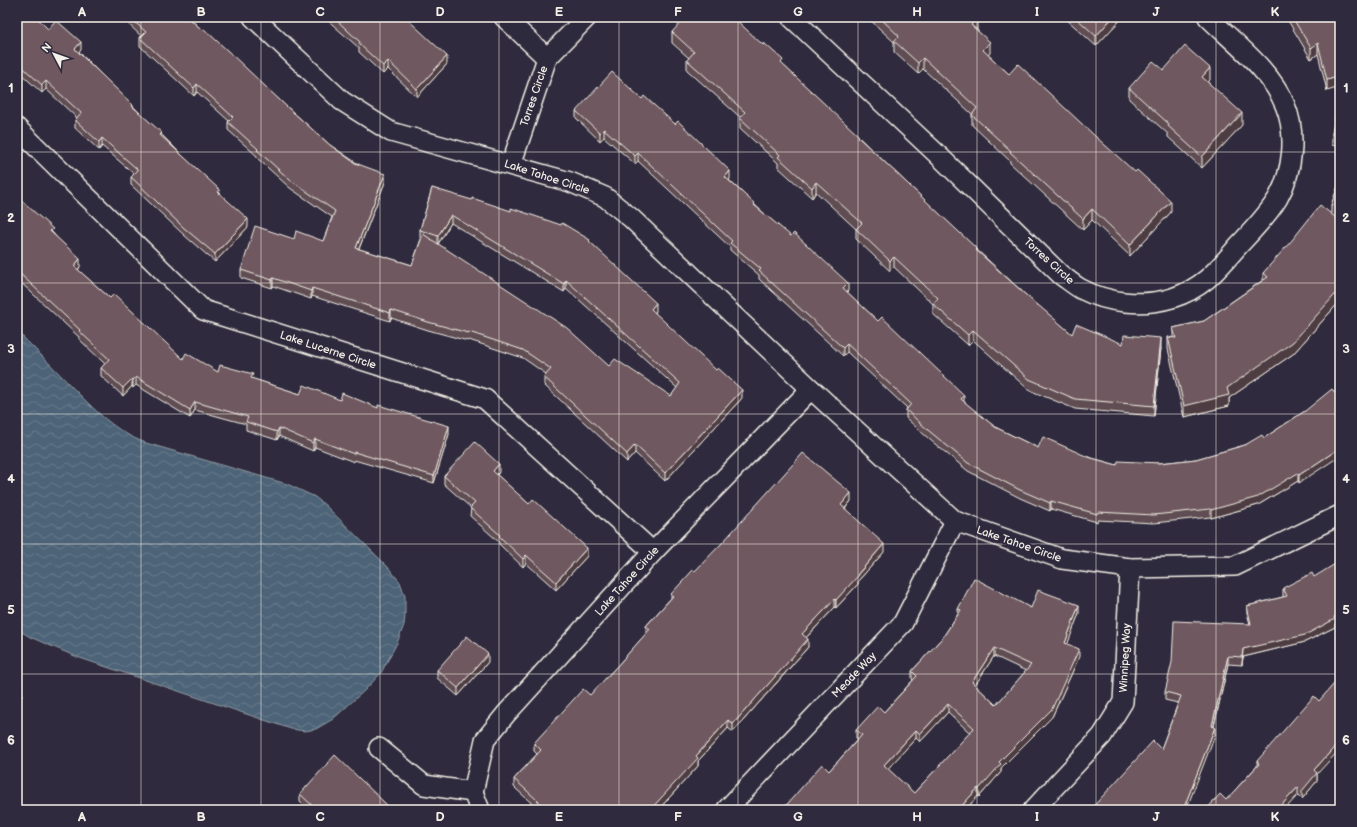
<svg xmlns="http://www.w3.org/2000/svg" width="1357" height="827" viewBox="0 0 1357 827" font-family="'Balsamiq Sans',sans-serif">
	<defs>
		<pattern id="water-waves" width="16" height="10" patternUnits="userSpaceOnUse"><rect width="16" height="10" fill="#4e6478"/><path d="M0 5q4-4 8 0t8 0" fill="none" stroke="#687b8b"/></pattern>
	</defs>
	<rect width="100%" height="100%" fill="#2f2a3d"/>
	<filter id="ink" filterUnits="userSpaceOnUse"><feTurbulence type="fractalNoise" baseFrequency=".025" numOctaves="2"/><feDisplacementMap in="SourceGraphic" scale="8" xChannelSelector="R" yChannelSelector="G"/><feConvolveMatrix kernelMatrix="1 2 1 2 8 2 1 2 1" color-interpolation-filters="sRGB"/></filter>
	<g filter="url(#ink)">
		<!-- water -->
		<path fill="url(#water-waves)" stroke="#909ca5" d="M17,331C35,349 53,367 71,386C94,409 115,432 146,443L287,484L315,497L326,506L387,566L400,582L405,596V616L404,625L397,643L381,673L365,690L333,719L316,729L305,731L291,729L77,657L30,637L17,629Z"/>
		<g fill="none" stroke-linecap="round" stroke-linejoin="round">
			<defs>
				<g id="street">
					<polyline points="253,17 342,101 391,132 570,182 605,197 631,218 811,389 955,521 1062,559 1130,568 1235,566 1340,515"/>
					<polyline points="504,17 547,58"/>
					<path d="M791,17L937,154L1061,275C1067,279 1074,285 1081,289C1108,303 1142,307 1172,298C1204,288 1218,269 1239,245C1253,230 1267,216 1278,198C1293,171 1297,134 1285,105C1271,70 1234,43 1208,17"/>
					<polyline points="17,128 203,310 485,399 653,552"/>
					<polyline points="511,165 547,58 587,17"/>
					<polyline points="379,748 424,785 473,792 480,810"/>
					<polyline points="473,792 485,740 506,714 653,552 811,389"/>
					<polyline points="726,810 903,623 955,521"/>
					<polyline points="1033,810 1102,736 1123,702 1130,568"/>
				</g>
			</defs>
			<!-- street casing -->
			<use href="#street" stroke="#f4f1e8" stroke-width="22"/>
			<!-- street -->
			<use href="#street" stroke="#2f2a3d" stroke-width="19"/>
		</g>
		<!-- wall -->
		<g fill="#604d53" stroke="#f4f1e8" fill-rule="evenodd">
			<polygon points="17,17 48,29 81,50 79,52 220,193 248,227 215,262 184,235 131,185 131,177 134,174 102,146 99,150 75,128 75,120 77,118 46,89 42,93 18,71 17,68"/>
			<path d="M121,17H188L286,106L330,145L385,182L359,249L412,265L421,239L420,238V230L432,188L590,242L656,311L655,313L742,398L665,481L635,453L627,462L544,385V377L546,374L523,358L469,340L468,341L428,330L391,318L390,321L312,296L311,299L273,286L272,288L241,278V270L294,239L323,241L332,217L290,188L257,158V156L228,130V122L229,121L197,92L194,96L140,46V38L141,36ZM451,223L564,292L566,288L677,388L671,396L609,366L438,244Z"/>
			<polygon points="324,17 405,17 447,64 417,97 388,69 383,74 359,52 359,48"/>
			<polygon points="867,17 975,17 977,30 990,53 988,55 1009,74 1171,212 1130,256 1092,220 1083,230 1010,163 1010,161 972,125 972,114 923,69 918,74 894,52 894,42"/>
			<polygon points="1064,17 1123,17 1096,46"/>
			<polygon points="1287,17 1340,17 1327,91 1318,54 1311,59 1287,19"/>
			<polygon points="709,20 783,65 976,249 1037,305 1072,334 1123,344 1161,348 1154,416 1075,409 1029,390 973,340 968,345 933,314 933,304 894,267 890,271 856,239 856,229 816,192 812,198 778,167 778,163 740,128 740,117 687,70 687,60 689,58 672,43 672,32"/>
			<polygon points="1164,70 1210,80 1208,82 1242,125 1202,168 1168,137 1168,134 1129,99 1129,88"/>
			<polygon points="1340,90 1340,147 1332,145 1332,134"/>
			<polygon points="576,111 730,179 729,180 755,205 848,291 847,292 964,402 995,427 1038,448 1088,457 1117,465 1160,463 1196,459 1245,445 1264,438 1305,411 1299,483 1298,481 1258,505 1211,518 1210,517 1154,523 1098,520 1097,522 1051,509 1050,511 1020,498 968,471 929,439 906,418 906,410 907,408 876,379 847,352 843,356 759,279 759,275 730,250 730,247 638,161 635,164 604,137 600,141 576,118"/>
			<polygon points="1340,181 1340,219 1337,218 1340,221 1340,301 1293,354 1229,398 1229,406 1184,417 1168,349 1168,337 1173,338 1173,328 1204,321 1263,280 1263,273 1331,213 1331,205"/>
			<polygon points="17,196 53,233 80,267 78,270 110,298 183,359 218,372 253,379 300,394 340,400 378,408 449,434 434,483 354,460 354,462 315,447 313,451 279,436 277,440 246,430 246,424 195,410 190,418 136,385 133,388 132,386 123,396 101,376 101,368 105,364 79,339 79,337 17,279"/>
			<polygon points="499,472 497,475 529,504 587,556 556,590 526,563 523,567 499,544 499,542 470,516 471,508 444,484 444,476"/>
			<polygon points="851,501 845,509 884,552 858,581 858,584 836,608 835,607 806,638 808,647 781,678 733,732 728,728 698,761 698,766 658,810 539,810 514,787 514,779 537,754 534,751 534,743 590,695 618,665 646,634 646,626 671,598 671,594"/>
			<polygon points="1283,588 1335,624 1335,627 1305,642 1243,657 1242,665 1228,664 1214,727 1215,735 1161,749 1178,703 1165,700 1165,692 1250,624 1247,613 1247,606 1283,597"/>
			<path d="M1031,608L1079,613L1067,644L1079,657L1052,717L1001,768V772L979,797L978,796L965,810L829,771L858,739L856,738V730L884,712L913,680L912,679V671L943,637L958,614V609ZM994,656L1026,671L996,705L975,685ZM948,712L970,733L914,793L887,769L916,738L920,742Z"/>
			<polygon points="488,662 458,696 437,678 437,670"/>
			<polygon points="1257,761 1317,774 1317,781 1302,799 1298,795 1226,800 1257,766"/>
			<polygon points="300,794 392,810 308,810 300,802"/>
		</g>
		<!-- shaded-wall -->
		<g fill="#4e3e43" stroke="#f4f1e8">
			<polygon points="1113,17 1123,17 1096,46 1096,36"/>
			<polygon points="977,19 977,30 971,25"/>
			<polygon points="81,42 81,50 75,57 75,49"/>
			<polygon points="990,42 990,53 983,61 983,50"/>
			<polygon points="1318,43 1318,54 1311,59 1311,48"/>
			<polygon points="447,56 447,64 417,97 417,89"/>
			<polygon points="923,58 923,69 918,74 918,63"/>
			<polygon points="388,61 388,69 383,74 383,66"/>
			<polygon points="1210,68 1210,80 1202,89 1202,77"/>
			<polygon points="1340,76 1340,87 1327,91 1327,80"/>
			<polygon points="46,81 46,89 42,93 42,85"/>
			<polygon points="197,84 197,92 194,96 194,88"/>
			<polygon points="1242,113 1242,125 1202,168 1202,157"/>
			<polygon points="604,129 604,137 600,141 600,133"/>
			<polygon points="102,138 102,146 99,150 99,142"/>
			<polygon points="638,153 638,161 635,164 635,156"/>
			<polygon points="730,171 730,179 725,185 725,177"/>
			<polygon points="385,174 385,182 356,256 356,248"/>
			<polygon points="816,182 816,192 812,198 812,188"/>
			<polygon points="1171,201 1171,212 1130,256 1130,245"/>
			<polygon points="1092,209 1092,220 1083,230 1083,219"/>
			<polygon points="451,215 451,223 438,244 438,236"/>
			<polygon points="248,219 248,227 215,262 215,254"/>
			<polygon points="894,257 894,267 890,271 890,261"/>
			<polygon points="80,259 80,267 74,274 74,266"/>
			<polygon points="273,278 273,286 272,288 272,280"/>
			<polygon points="566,280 566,288 564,292 564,284"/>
			<polygon points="848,283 848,291 843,296 843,288"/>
			<polygon points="312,288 312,296 311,299 311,291"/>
			<polygon points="1340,289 1340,301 1293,354 1229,398 1229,406 1184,417 1184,406 1227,388"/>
			<polygon points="656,303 656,311 651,317 651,309"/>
			<polygon points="391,310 391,318 390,321 390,313"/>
			<polygon points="973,330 973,340 968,345 968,335"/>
			<polygon points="1161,338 1161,348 1154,416 1154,406"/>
			<polygon points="847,344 847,352 843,356 843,348"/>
			<polygon points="136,377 136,385 133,388 133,380"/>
			<polygon points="132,379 132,386 123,396 123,388"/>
			<polygon points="742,390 742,398 665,481 665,473"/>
			<polygon points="964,395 964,403 961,399"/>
			<polygon points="195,402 195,410 190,418 190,410"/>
			<polygon points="449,426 449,434 434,483 434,476"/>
			<polygon points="279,428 279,436 277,440 277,432"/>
			<polygon points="315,439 315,447 313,451 313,443"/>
			<polygon points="635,445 635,453 627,462 627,454"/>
			<polygon points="1340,448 1340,456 1299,483 1299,475"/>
			<polygon points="499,464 499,472 493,479 493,471"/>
			<polygon points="1298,473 1298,481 1258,505 1211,518 1211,510"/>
			<polygon points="851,493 851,501 841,513 841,505"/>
			<polygon points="1051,501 1051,509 1050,511 1050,503"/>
			<polygon points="884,544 884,552 858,581 858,584 836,608 836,600"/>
			<polygon points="587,548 587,556 556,590 556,582"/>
			<polygon points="526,555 526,563 523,567 523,559"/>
			<polygon points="835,599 835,607 802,642 802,634"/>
			<polygon points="1079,605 1079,613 1065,651 1065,643"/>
			<polygon points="1340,613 1340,621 1335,624 1335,627 1305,642 1243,657 1242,665 1243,649 1334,617"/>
			<polygon points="808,639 808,647 733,732 733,724"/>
			<polygon points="994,648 994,656 972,690 972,682"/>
			<polygon points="1079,649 1079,657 1052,717 1001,768 1001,772 979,797 979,789 999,762"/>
			<polygon points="488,654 488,662 458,696 458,688"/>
			<polygon points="1228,656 1228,664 1212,734 1212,726"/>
			<polygon points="22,681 22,696 17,704 17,689"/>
			<polygon points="948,704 948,712 920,742 920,734"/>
			<polygon points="728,720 728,728 698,761 698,766 658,810 650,810 696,756"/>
			<polygon points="1215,727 1215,735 1186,810 1183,810"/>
			<polygon points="916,730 916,738 884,773 884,765"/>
			<polygon points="1340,741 1340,749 1317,774 1317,781 1302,799 1302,791 1314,770"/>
			<polygon points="1298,787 1298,795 1284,810 1277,810"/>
			<polygon points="978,788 978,796 965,810 958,810"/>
		</g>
		<!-- building -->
		<g fill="#705960" stroke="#f4f1e8" fill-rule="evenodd">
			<polygon points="17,17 36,17 48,29 56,20 81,42 75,49 133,105 132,106 162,133 160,135 220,190 218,192 248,219 215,254 184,228 131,177 138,170 102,138 99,142 75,120 81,113 46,81 42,85 18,63 19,62 17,60"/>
			<polygon points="129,17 188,17 202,30 204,29 228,51 286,106 330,145 355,163 385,174 356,248 412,265 423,234 567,328 609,366 615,359 671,396 680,383 566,280 564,284 451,215 438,236 420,230 432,188 472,200 472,198 511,211 511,208 561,225 562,223 590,240 589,241 656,303 651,309 716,370 718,368 742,390 665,473 635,445 627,454 544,377 551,369 523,350 469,332 468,333 428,322 391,310 390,313 312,288 311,291 273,278 272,280 241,270 255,226 294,239 296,231 323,241 335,211 290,180 257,150 258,149 228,122 233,117 197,84 194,88 140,38 146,32"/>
			<polygon points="333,17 405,17 447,56 417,89 388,61 383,66 359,44 360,42"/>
			<polygon points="686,17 705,17 709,20 712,17 733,17 763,45 764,43 783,60 781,63 859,136 858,137 976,248 975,249 1037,305 1038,305 1072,334 1076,324 1123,344 1124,335 1161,338 1154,406 1075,399 1029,379 973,330 968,335 933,304 938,298 894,257 890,261 856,229 862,223 816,182 812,188 778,157 780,155 740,118 745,112 687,60 694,52 672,32"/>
			<polygon points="879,17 975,17 977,19 971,25 990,42 983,50 1009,74 1018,64 1096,137 1135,172 1137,170 1171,201 1130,245 1092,209 1083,219 1010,152 1011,151 972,115 977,108 923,58 918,63 894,41 899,36"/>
			<polygon points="1075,17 1113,17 1096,36"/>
			<polygon points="1292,17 1340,17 1340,76 1327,80 1318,43 1311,48"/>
			<polygon points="1185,46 1210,68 1202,77 1242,113 1202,157 1168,126 1169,124 1129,88 1153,61 1164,70"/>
			<polygon points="612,72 642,99 644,96 675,124 678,121 730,171 725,177 755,204 754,205 791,236 794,233 848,283 843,288 878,321 882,317 964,395 961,399 995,427 1038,448 1043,437 1088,457 1117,465 1118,461 1160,463 1196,459 1245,445 1262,435 1264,438 1305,411 1332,389 1336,394 1340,390 1340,448 1299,475 1298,473 1258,497 1211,510 1210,509 1154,515 1098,512 1097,514 1051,501 1050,503 1020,490 968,463 929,431 906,410 911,404 847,344 843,348 759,271 761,269 730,243 732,241 638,153 635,156 604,129 600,133 576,111"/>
			<polygon points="1340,90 1340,136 1332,134"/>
			<polygon points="1340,181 1340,208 1331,205"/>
			<polygon points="17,196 53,229 50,231 80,259 74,266 110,298 114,294 183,359 186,353 218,372 220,365 253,374 251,378 300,394 304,385 340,400 342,393 378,408 378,405 449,426 434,476 354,452 354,454 315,439 313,443 279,428 277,432 246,422 248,417 195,402 190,410 136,377 133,380 132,379 123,388 101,368 109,359 79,331 80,330 17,271"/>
			<polygon points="1320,205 1340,221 1340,289 1293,342 1227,388 1229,395 1184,406 1168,337 1176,338 1173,328 1204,321 1268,277 1263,273 1293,239"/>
			<polygon points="475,442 499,464 493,471 529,504 533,499 587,548 556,582 526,555 523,559 499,536 500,535 470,508 475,503 444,476"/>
			<polygon points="803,453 851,493 841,505 884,544 857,575 858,576 836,600 835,599 802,634 808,639 781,670 733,724 728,720 696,756 698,758 650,810 548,810 514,779 541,750 534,743 583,689 590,695 618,665 650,629 646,626 673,596 671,594 693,570 695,571 723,542"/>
			<polygon points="1340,561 1340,613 1334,617 1335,619 1305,635 1243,649 1242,657 1228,656 1212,726 1215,727 1183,810 1090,810 1153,741 1161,749 1181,696 1165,692 1172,662 1174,621 1251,624 1247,606 1287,596 1283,588 1312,573 1314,577"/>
			<path d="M974,578L1031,608L1038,590L1079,605L1065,643L1079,649L1052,709L999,762L1001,764L979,789L978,788L958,810H782L822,764L829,771L862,735L856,730L878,706L884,712L917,676L912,671L943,637L961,610L958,609ZM994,648L1031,665L996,705L972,682ZM948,704L974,728L914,793L884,765L916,730L920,734Z"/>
			<polygon points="467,636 488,654 458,688 437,670"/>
			<polygon points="17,677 22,681 17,689"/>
			<polygon points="1340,677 1340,741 1314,770 1317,773 1302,791 1298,787 1277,810 1206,810 1220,794 1226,800 1259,764 1257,761 1292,721 1314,696 1319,701"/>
			<polygon points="335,755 387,805 392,810 317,810 300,794"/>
		</g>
	</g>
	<!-- grid -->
	<path fill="none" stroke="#f4f1e8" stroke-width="1" stroke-opacity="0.55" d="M141,17V810M261,17V810M380,17V810M499,17V810M619,17V810M738,17V810M858,17V810M977,17V810M1096,17V810M1216,17V810M17,152H1340M17,283H1340M17,414H1340M17,544H1340M17,674H1340"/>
	<g text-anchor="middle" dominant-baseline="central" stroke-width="4" stroke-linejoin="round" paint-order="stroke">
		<!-- street labels -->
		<g font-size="11" fill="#f4f1e8" stroke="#2f2a3d">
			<text transform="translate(534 96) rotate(-71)">Torres Circle</text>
			<text transform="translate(547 177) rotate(18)">Lake Tahoe Circle</text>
			<text transform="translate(1049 261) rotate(42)">Torres Circle</text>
			<text transform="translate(328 350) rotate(18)">Lake Lucerne Circle</text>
			<text transform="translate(1019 544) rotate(19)">Lake Tahoe Circle</text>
			<text transform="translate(627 581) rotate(-48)">Lake Tahoe Circle</text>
			<text transform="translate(1125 658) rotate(-87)">Winnipeg Way</text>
			<text transform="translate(854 675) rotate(-46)">Meade Way</text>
		</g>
	</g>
	<!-- margin -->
	<rect width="1357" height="827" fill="none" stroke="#2f2a3d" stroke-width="44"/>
	<!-- north arrow -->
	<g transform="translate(54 54) rotate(311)" stroke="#2f2a3d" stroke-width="3" paint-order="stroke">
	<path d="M0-3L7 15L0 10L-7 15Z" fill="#f4f1e8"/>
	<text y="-6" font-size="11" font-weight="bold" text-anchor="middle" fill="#f4f1e8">N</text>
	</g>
	<rect x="22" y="22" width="1313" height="783" fill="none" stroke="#f4f1e8" stroke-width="1.5"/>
	<g font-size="13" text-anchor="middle" font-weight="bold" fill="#f4f1e8">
		<text x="82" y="16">A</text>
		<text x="201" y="16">B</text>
		<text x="320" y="16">C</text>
		<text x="440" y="16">D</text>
		<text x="559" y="16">E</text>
		<text x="678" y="16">F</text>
		<text x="798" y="16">G</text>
		<text x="917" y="16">H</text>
		<text x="1037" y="16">I</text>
		<text x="1156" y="16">J</text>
		<text x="1275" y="16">K</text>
		<text x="11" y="92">1</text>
		<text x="1346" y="92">1</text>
		<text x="11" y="222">2</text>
		<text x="1346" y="222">2</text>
		<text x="11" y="353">3</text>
		<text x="1346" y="353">3</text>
		<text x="11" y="483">4</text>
		<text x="1346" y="483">4</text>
		<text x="11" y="614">5</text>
		<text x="1346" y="614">5</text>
		<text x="11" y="744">6</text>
		<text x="1346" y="744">6</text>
		<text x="82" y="821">A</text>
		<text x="201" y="821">B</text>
		<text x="320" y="821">C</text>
		<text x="440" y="821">D</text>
		<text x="559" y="821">E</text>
		<text x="678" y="821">F</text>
		<text x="798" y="821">G</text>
		<text x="917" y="821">H</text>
		<text x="1037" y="821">I</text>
		<text x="1156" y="821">J</text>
		<text x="1275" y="821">K</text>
	</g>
</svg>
